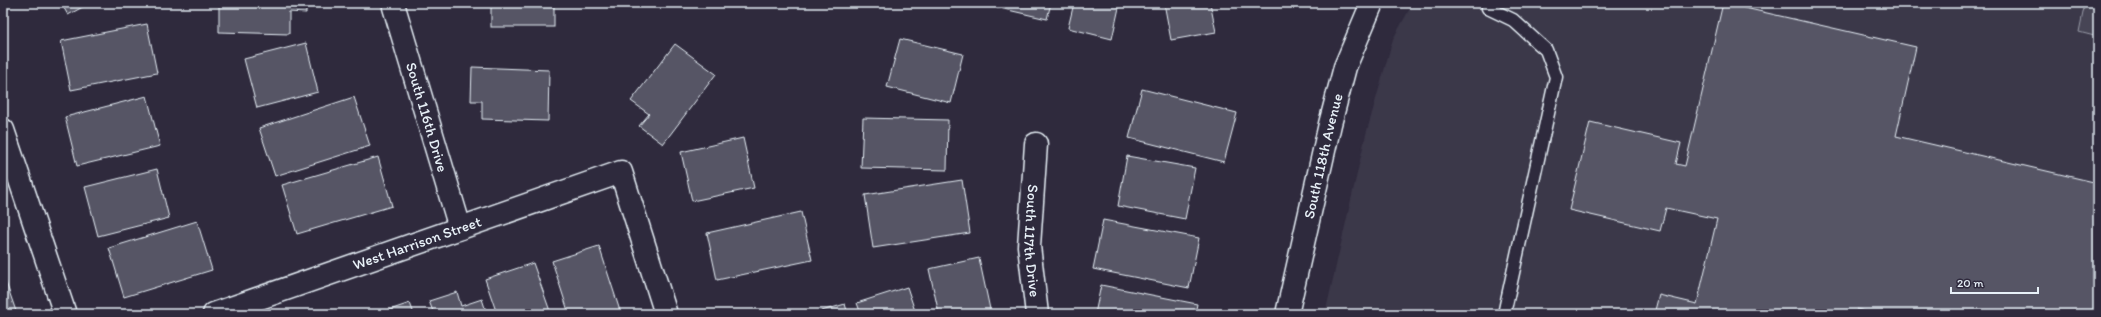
<svg xmlns="http://www.w3.org/2000/svg" width="2101" height="317" viewBox="0 0 2101 317" font-family="Itim,sans-serif">
	<rect width="100%" height="100%" fill="#2f2a3d"/>
	<filter id="ink" filterUnits="userSpaceOnUse"><feTurbulence type="fractalNoise" baseFrequency=".025" numOctaves="2"/><feDisplacementMap in="SourceGraphic" scale="8" xChannelSelector="R" yChannelSelector="G"/><feConvolveMatrix kernelMatrix="1 2 1 2 8 2 1 2 1" color-interpolation-filters="sRGB"/></filter>
	<g filter="url(#ink)">
		<!-- built -->
		<polygon fill="#3b3749" points="1413,3 2098,3 2098,314 1325,314 1366,134 1393,39"/>
		<!-- green -->
		<polygon fill="#464455" stroke="#979aa6" points="2085,3 2098,3 2098,37 2079,32"/>
		<!-- building -->
		<g fill="#575565" stroke="#e8f1f8">
			<polygon points="61,3 90,3 68,15"/>
			<polygon points="219,3 306,3 306,13 289,12 289,34 219,32"/>
			<rect x="491" y="3" width="63" height="24"/>
			<polygon points="996,3 1051,3 1047,19 995,7"/>
			<polygon points="1074,3 1120,3 1112,39 1068,28"/>
			<polygon points="1164,3 1210,3 1216,32 1171,40"/>
			<polygon points="1723,3 1916,47 1896,136 2098,183 2098,314 1868,314 1868,312 1857,309 1856,314 1654,314 1659,295 1697,304 1717,219 1666,208 1660,231 1569,210 1590,122 1681,143 1676,164 1685,166"/>
			<polygon points="147,24 157,73 71,90 61,41"/>
			<polygon points="900,39 963,54 951,103 887,87"/>
			<polygon points="306,43 318,92 257,108 244,59"/>
			<polygon points="675,44 716,74 663,144 639,126 649,114 631,101"/>
			<polygon points="472,67 549,70 548,121 482,119 482,101 471,101"/>
			<polygon points="1142,89 1237,113 1224,162 1129,138"/>
			<polygon points="147,96 160,146 77,166 65,117"/>
			<polygon points="354,97 370,146 275,176 259,128"/>
			<polygon points="863,118 948,120 947,170 861,168"/>
			<polygon points="743,138 754,188 692,201 681,152"/>
			<polygon points="1127,156 1195,168 1185,219 1118,206"/>
			<polygon points="378,157 392,206 297,234 282,185"/>
			<polygon points="157,169 169,218 98,236 85,187"/>
			<polygon points="962,180 970,233 873,248 865,195"/>
			<polygon points="801,212 812,260 717,280 707,233"/>
			<polygon points="1103,220 1199,238 1189,288 1093,269"/>
			<polygon points="197,221 212,270 124,297 109,248"/>
			<polygon points="599,246 621,314 569,314 552,261"/>
			<polygon points="979,258 991,314 939,314 929,269"/>
			<polygon points="533,263 551,314 497,314 485,279"/>
			<polygon points="3,274 17,314 3,314"/>
			<polygon points="1101,285 1197,304 1195,314 1095,314"/>
			<polygon points="907,287 916,314 861,314 857,303"/>
			<polygon points="457,292 461,306 482,299 487,314 434,314 429,301"/>
			<polygon points="410,303 414,314 378,314"/>
			<polygon points="845,304 848,314 812,314"/>
		</g>
		<g fill="none" stroke-linecap="round" stroke-linejoin="round">
			<defs>
				<polyline id="service" points="1488,8 1513,20 1546,50 1556,77 1504,314"/>
				<g id="minor">
					<path id="s1" d="M394,7L460,228"/>
					<polyline points="3,130 65,314"/>
					<path id="s2" d="M1036,144L1029,246L1037,314"/>
					<path id="s3" d="M214,314L621,172L666,314"/>
				</g>
				<g id="tertiary">
					<path id="s4" d="M1287,314L1330,124L1345,67L1372,3"/>
				</g>
			</defs>
			<!-- service casing -->
			<use href="#service" stroke="#e8f1f8" stroke-width="15"/>
			<!-- minor casing -->
			<use href="#minor" stroke="#e8f1f8" stroke-width="25"/>
			<!-- tertiary casing -->
			<use href="#tertiary" stroke="#e8f1f8" stroke-width="25"/>
			<!-- service -->
			<use href="#service" stroke="#2f2a3d" stroke-width="12"/>
			<!-- minor -->
			<use href="#minor" stroke="#2f2a3d" stroke-width="22"/>
			<!-- tertiary -->
			<use href="#tertiary" stroke="#2f2a3d" stroke-width="22"/>
		</g>
	</g>
	<g text-anchor="middle" dominant-baseline="central" stroke-width="4" stroke-linejoin="round" paint-order="stroke">
		<!-- street labels -->
		<g font-size="15" fill="#e8f1f8" stroke="#2f2a3d">
			<text stroke="none"><textPath href="#s1" startOffset="115">South 116th Drive</textPath></text>
			<text stroke="none"><textPath href="#s4" startOffset="162">South 118th Avenue</textPath></text>
			<text stroke="none"><textPath href="#s2" startOffset="97">South 117th Drive</textPath></text>
			<text stroke="none"><textPath href="#s3" startOffset="215">West Harrison Street</textPath></text>
		</g>
	</g>
	<!-- margin -->
	<rect width="2101" height="317" fill="none" stroke="#2f2a3d" stroke-width="16"/>
	<rect x="8" y="8" width="2085" height="301" fill="none" stroke="#e8f1f8" stroke-width="1.5" filter="url(#ink)"/>
	<!-- scale -->
	<path d="M1951 287v6h87v-6" fill="none" stroke="#e8f1f8" stroke-width="2"/>
	<text x="1957" y="287" font-size="12" fill="#e8f1f8" stroke="#2f2a3d" stroke-width="3" paint-order="stroke">20 m</text>
</svg>
